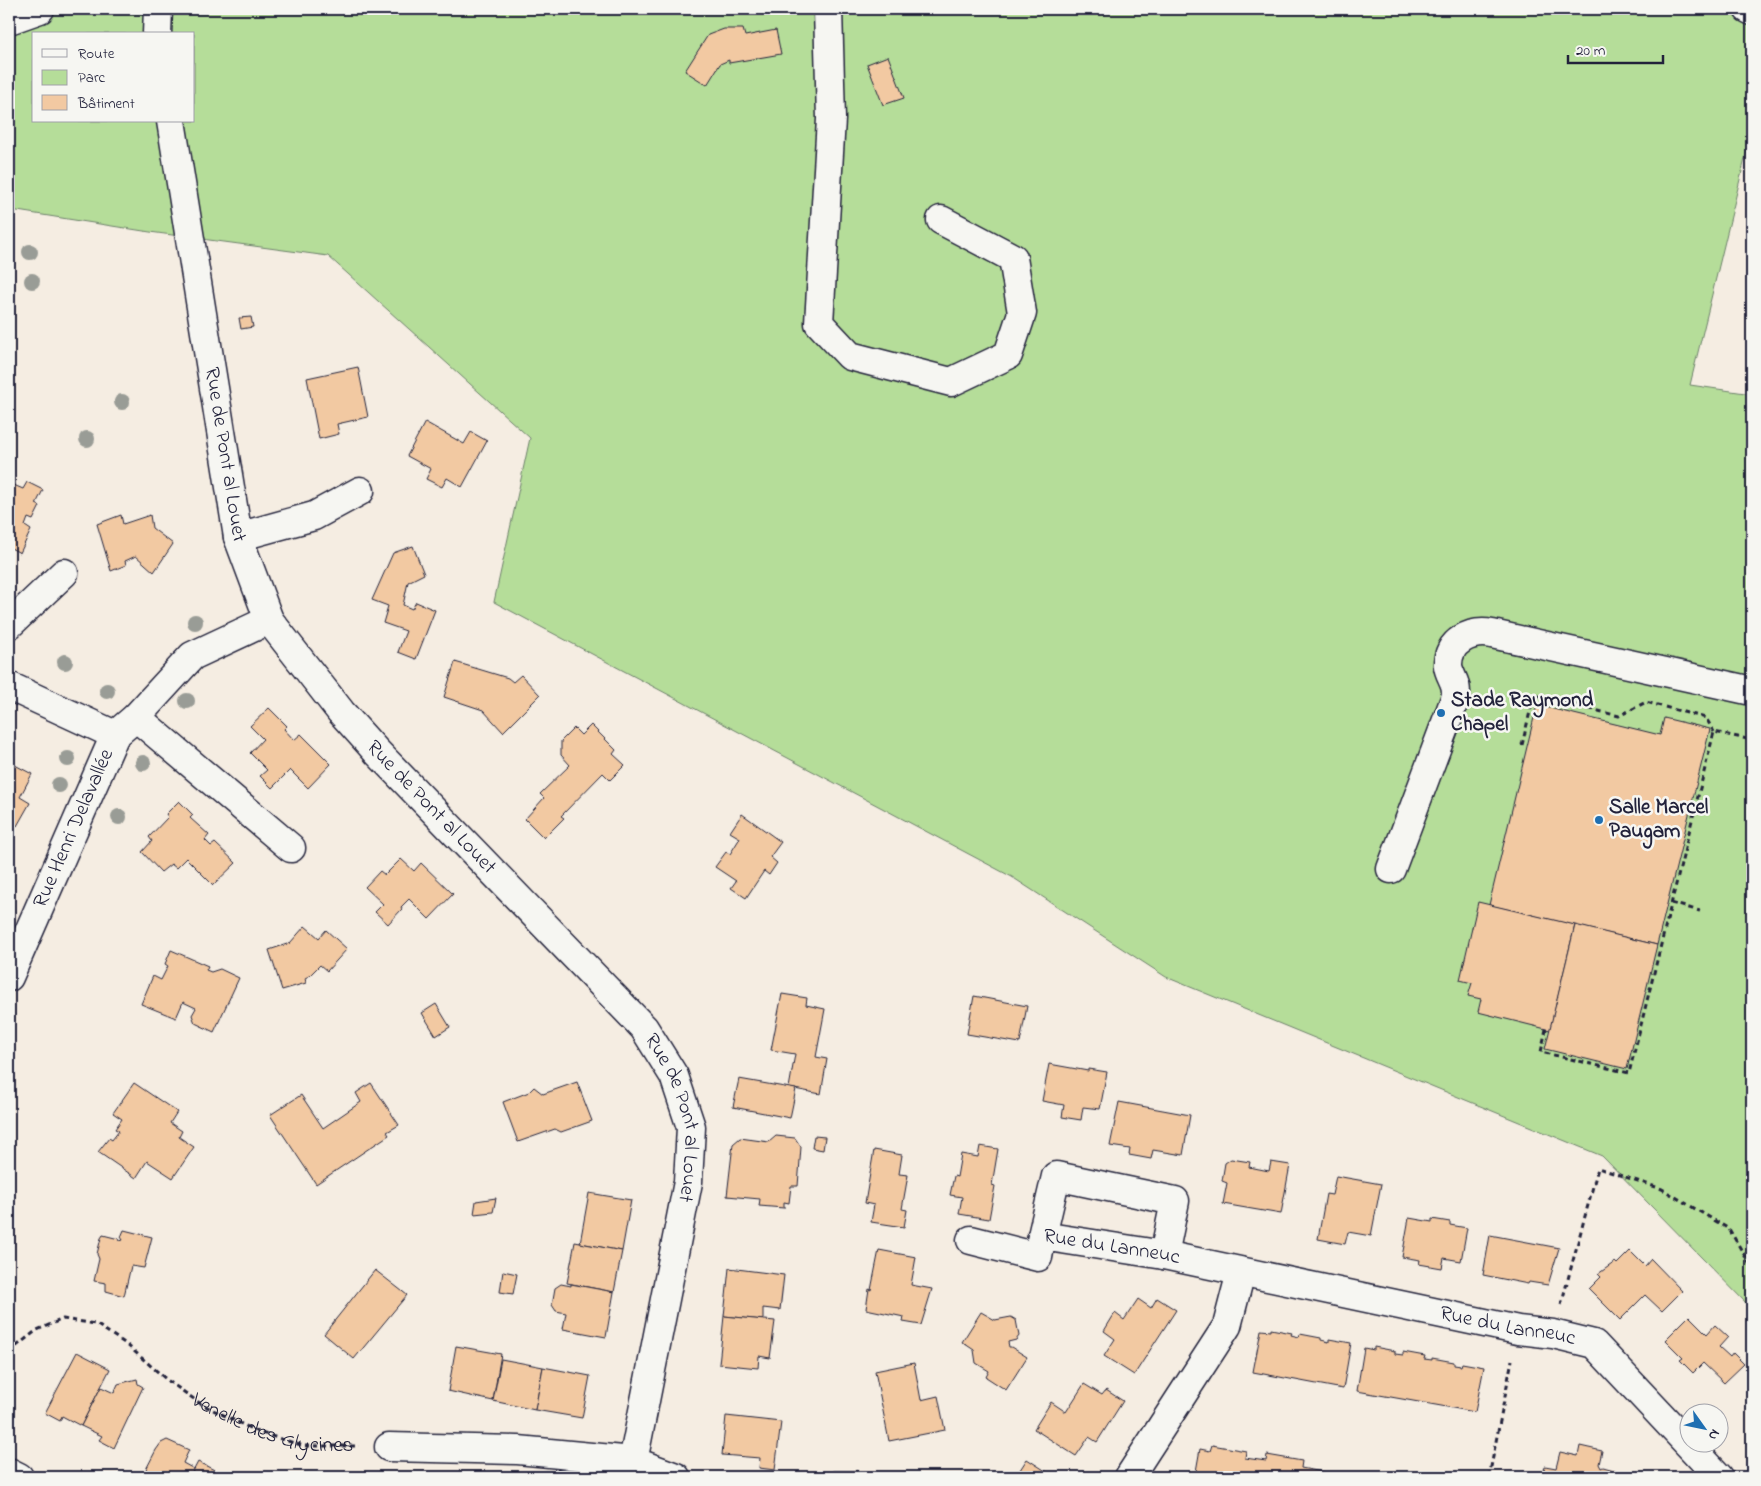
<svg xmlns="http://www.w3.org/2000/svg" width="1761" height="1486" viewBox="0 0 1761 1486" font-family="'Indie Flower',sans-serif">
	<rect width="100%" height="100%" fill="#f5ede2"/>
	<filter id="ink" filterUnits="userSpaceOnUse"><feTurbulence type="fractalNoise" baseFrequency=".02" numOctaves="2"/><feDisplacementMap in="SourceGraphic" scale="10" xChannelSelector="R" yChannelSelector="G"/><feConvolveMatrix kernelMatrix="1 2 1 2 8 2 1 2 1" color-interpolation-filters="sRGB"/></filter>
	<g filter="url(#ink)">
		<!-- green -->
		<path fill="#b5dd99" stroke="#6c806a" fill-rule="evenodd" d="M9,9H1752V130L1690,385L1752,394V1309L1602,1156L1166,977L1012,877L494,602L530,438L328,256L150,232L11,210L9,211ZM34,34H194V121H34Z"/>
		<!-- building -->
		<g fill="#f2c9a2" stroke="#22223b">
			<polygon points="724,29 743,29 745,36 776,30 781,54 729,63 729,60 720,64 707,85 685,71 708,35"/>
			<polygon points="888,56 904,98 883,105 867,64"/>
			<polygon points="251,317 253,327 241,329 239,318"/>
			<polygon points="358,367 368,417 337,424 339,434 319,439 307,378"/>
			<polygon points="425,422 464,444 471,432 487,441 462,487 447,478 442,487 426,479 431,469 407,456"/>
			<polygon points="27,482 43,490 36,504 40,506 33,520 28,518 25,526 31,530 20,553 9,547 9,483 23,489"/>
			<polygon points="121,515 123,524 150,515 152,528 173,544 154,572 136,556 125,561 126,565 111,571 97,524"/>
			<polygon points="413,546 424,574 408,582 403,605 412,609 416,602 435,610 416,659 398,652 406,631 383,623 388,606 372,600 393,553"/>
			<polygon points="455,662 508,678 513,682 521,675 540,695 503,732 483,710 444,697"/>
			<polygon points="1537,705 1660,735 1664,718 1710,729 1657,945 1489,905"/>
			<polygon points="269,708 287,726 284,729 294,740 301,734 331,764 308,788 290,770 272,788 260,776 267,770 250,753 263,739 250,726"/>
			<polygon points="591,725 616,750 613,754 625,765 610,780 603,773 561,816 564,818 544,838 525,819 544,798 540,794 570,765 561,755 561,741 574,728 581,735"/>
			<polygon points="13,764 32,774 20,797 30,803 17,826 9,822 9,770"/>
			<polygon points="179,801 193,815 190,818 209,835 205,840 211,846 215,843 236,863 213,885 186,858 176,868 171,864 161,872 142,852 152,841 149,837 168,817 166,814"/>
			<polygon points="742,814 781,842 770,857 777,863 769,875 764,871 746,898 731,888 736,881 715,867 726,852 730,854 740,838 730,832"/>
			<polygon points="401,859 414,871 421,863 453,894 429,919 409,899 401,907 402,909 388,924 375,912 383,904 365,887 380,871 385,875"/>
			<polygon points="1478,902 1575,925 1550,1030 1478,1012 1481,999 1468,996 1472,983 1460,980"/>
			<polygon points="1575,925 1657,945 1627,1069 1545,1049"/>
			<polygon points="305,926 319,938 326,930 347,949 327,971 320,965 309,976 305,978 306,983 282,990 269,950 290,943"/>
			<polygon points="171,950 208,966 206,970 211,972 220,969 239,978 214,1032 195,1023 192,1015 196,1008 183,1002 176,1018 141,1004 153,976 161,980 168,966 165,964"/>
			<polygon points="782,994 807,998 806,1005 825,1009 816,1057 827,1059 821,1094 789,1088 795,1054 771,1050"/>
			<polygon points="974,996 1027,1006 1020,1043 967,1034"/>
			<polygon points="436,1004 450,1027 436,1036 422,1013"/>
			<polygon points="1049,1064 1088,1071 1088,1069 1107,1072 1100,1109 1083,1107 1081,1120 1062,1117 1064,1105 1042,1101"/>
			<polygon points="739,1079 796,1089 790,1118 733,1107"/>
			<polygon points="577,1082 592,1121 561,1132 555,1129 518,1142 503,1102 529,1092 534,1087 543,1094"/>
			<polygon points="134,1083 177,1112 170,1123 182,1131 179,1137 194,1147 173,1178 147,1161 136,1178 98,1152 109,1138 112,1140 119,1131 115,1129 122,1119 113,1113"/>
			<polygon points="371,1083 399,1125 387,1132 389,1135 316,1184 270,1115 301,1095 323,1128 361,1102 356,1093"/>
			<polygon points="1119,1102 1190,1115 1183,1155 1153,1150 1151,1159 1129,1155 1130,1149 1110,1146"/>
			<polygon points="776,1136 795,1138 801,1147 798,1186 791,1186 789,1203 784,1202 784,1208 759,1206 760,1199 727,1196 733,1144 740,1138 769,1142"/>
			<polygon points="814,1136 825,1137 823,1150 812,1148"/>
			<polygon points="980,1146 998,1149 992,1185 995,1186 989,1219 959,1214 962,1197 950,1195 954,1176 957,1177 961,1154 978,1157"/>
			<polygon points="874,1150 902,1155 899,1174 908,1175 902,1209 907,1210 904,1227 871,1222 874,1205 865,1203"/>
			<polygon points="1231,1159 1250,1162 1249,1167 1269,1171 1271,1162 1290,1165 1281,1214 1223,1204 1227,1183 1222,1181 1225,1163"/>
			<polygon points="1336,1176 1381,1184 1371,1236 1348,1232 1345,1244 1318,1239 1326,1194 1332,1195"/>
			<polygon points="589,1193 631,1200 622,1251 580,1243"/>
			<polygon points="496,1198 493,1212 474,1214 476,1201"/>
			<polygon points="1409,1218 1432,1222 1432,1219 1450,1222 1450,1225 1467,1228 1461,1261 1444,1258 1442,1268 1419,1264 1420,1260 1402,1257"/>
			<polygon points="124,1230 152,1237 144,1268 131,1266 124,1296 106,1291 106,1283 94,1281 99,1259 97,1254 101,1238 103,1235 119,1239 120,1241 123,1240 121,1237"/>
			<polygon points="1490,1235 1559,1248 1548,1285 1529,1282 1528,1284 1483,1275"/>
			<polygon points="575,1242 622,1251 614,1292 567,1283"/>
			<polygon points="879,1250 916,1257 911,1285 932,1289 921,1325 903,1322 904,1317 866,1309 869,1289 871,1290"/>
			<polygon points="1630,1251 1645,1266 1651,1259 1682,1291 1662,1311 1645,1295 1620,1320 1589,1289 1601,1277 1598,1274 1615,1262 1617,1264"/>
			<polygon points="729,1268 784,1275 780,1310 763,1308 763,1320 724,1316"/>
			<polygon points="375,1270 407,1295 354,1359 324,1334"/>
			<polygon points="503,1271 517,1274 513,1294 500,1292"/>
			<polygon points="561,1284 571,1286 571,1284 614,1292 606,1337 563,1329 566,1313 556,1311 552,1305 555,1288"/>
			<polygon points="1157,1298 1176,1310 1134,1375 1104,1356 1115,1339 1104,1331 1115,1313 1124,1320 1138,1299 1151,1308"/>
			<polygon points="981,1312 995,1320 1011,1317 1016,1320 1019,1336 1016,1340 1008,1342 1009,1347 1011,1347 1027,1357 1006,1390 986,1377 989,1371 976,1363 974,1350 962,1342"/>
			<polygon points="724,1316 775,1321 770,1358 759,1356 758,1368 719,1364"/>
			<polygon points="1689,1316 1707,1334 1715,1325 1728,1337 1719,1347 1730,1357 1733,1353 1744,1364 1724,1383 1703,1363 1693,1373 1680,1360 1683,1358 1665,1340"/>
			<polygon points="1271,1329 1292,1333 1291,1335 1299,1337 1300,1334 1321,1338 1321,1340 1329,1342 1329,1339 1351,1343 1343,1389 1253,1372 1261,1330 1271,1331"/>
			<polygon points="456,1346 501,1354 493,1401 448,1391"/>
			<polygon points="1374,1347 1395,1351 1395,1354 1403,1355 1403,1352 1425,1356 1424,1359 1432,1360 1432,1358 1454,1362 1454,1365 1461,1366 1462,1363 1484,1367 1475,1412 1357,1391 1364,1348 1374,1350"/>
			<polygon points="77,1352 110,1369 81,1426 62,1416 60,1421 45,1413"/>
			<polygon points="501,1359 543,1367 535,1410 493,1401"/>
			<polygon points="914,1363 921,1400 938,1396 945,1430 889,1441 875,1371"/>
			<polygon points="543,1367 590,1376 582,1418 535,1410"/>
			<polygon points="137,1379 138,1384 143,1387 114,1448 99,1440 102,1436 81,1426 101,1387 114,1393 118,1384"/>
			<polygon points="1084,1384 1102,1395 1106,1390 1123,1401 1097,1442 1089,1437 1076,1456 1034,1429 1051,1402 1066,1412"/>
			<polygon points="726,1416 781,1422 775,1470 759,1468 760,1458 722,1455"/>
			<polygon points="167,1440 189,1450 183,1463 194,1469 190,1477 142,1477 156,1450 161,1443"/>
			<polygon points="1212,1445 1246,1451 1245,1458 1266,1461 1267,1455 1302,1461 1301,1468 1328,1473 1327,1477 1195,1477 1200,1449 1210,1451"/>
			<polygon points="1580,1446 1602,1451 1599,1464 1601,1468 1603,1467 1618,1471 1616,1477 1542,1477 1545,1466 1556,1468 1560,1452 1578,1456"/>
			<polygon points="1027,1459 1055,1477 1011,1477 1013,1474 1018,1473"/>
			<polygon points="198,1462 229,1477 190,1477"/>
			<rect x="834" y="1471" width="24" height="6"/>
			<polygon points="1365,1473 1390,1477 1365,1477"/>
			<polygon points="1646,1473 1666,1477 1645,1477"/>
		</g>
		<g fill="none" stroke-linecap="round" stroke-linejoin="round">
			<defs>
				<g id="minor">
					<polyline points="828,9 831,119 819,323 850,356 951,382 1008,355 1022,313 1013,258 941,220"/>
					<polyline points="1748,9 1752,11"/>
					<polyline points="9,20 40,9"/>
					<polyline points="157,34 158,9"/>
					<path id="s2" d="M171,121L238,537L269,620L341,712L377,752L644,1028L674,1076L691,1127L688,1182L630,1477"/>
					<polyline points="238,537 314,516 360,491"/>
					<polyline points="9,625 64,573"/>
					<polyline points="9,686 115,735"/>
					<polyline points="136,717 291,848"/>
					<path d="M1391,869L1456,696C1456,693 1456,688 1455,685C1453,678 1449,673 1448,666C1447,641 1471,630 1492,634L1752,691"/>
					<path id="s3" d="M9,977L115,735L136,717L192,656L269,620"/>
					<polyline points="1042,1236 1056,1176 1175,1201 1164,1255"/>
					<path id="s4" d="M971,1240L1038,1257L1042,1236L1164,1255L1518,1330L1553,1334L1594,1344L1719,1477"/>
					<polyline points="389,1447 518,1450 633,1461 676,1477"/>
					<polyline points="9,1472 19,1477"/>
					<polyline points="1129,1477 1227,1326 1241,1272"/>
				</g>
			</defs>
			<!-- minor casing -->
			<use href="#minor" stroke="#22223b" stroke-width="31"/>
			<!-- path -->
			<g stroke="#22223b" stroke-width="3" stroke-dasharray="5 4" stroke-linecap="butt">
				<polyline points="1522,745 1534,695 1619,716 1646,702 1706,718 1714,732"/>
				<polyline points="1671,903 1700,911"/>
				<polyline points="1546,1029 1541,1052 1629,1073 1714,732 1752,740"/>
				<polyline points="1561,1305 1598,1168 1662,1189 1729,1229 1752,1268"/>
				<path id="s1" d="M9,1352L37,1330L63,1319L96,1324L126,1344L167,1380L201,1404L258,1432L304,1446H359"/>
				<polyline points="1489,1477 1512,1360"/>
			</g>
			<!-- minor -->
			<use href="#minor" stroke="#f6f6f2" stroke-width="28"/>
		</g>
		<!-- trees -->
		<g fill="#999c96">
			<circle cx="30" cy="252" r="8"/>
			<circle cx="32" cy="281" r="8"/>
			<circle cx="122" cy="402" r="8"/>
			<circle cx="87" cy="439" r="8"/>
			<circle cx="195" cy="622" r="8"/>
			<circle cx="65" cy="662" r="8"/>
			<circle cx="107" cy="691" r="8"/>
			<circle cx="187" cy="701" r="8"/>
			<circle cx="68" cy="759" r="8"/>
			<circle cx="143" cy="763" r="8"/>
			<circle cx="59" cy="785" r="8"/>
			<circle cx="119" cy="817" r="8"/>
		</g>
	</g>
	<!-- markers -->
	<g fill="#1f6fb2" stroke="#f6f6f2" stroke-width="2">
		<circle cx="1441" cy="713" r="5"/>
		<circle cx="1599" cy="820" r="5"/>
	</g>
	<g text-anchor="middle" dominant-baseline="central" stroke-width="5" stroke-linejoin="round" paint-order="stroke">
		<!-- street labels -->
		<g font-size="21" fill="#22223b" stroke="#f6f6f2">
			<text stroke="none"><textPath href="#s2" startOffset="338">Rue de Pont al Louet</textPath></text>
			<text stroke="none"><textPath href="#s2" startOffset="758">Rue de Pont al Louet</textPath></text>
			<text stroke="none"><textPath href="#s3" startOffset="162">Rue Henri Delavallée</textPath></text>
			<text stroke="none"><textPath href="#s2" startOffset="1162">Rue de Pont al Louet</textPath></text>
			<text stroke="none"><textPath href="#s4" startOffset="161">Rue du Lanneuc</textPath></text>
			<text stroke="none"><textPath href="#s4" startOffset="565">Rue du Lanneuc</textPath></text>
			<text stroke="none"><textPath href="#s1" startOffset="305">Venelle des Glycines</textPath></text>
		</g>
		<!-- poi labels -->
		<g font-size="21" font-weight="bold" fill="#22223b" stroke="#f6f6f2" text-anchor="start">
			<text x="1451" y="701">Stade Raymond<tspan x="1451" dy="24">Chapel</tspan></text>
			<text x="1609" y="808">Salle Marcel<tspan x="1609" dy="24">Paugam</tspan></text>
		</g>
	</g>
	<!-- margin -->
	<rect width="1761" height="1486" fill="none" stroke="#f6f6f2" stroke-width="30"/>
	<rect x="15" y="15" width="1731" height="1456" fill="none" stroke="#22223b" stroke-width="2" filter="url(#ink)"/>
	<!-- legend -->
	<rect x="32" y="32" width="162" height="90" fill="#f6f6f2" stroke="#a1a1a9"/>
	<rect x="42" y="49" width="25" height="8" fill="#f6f6f2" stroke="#a1a1a9"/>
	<text x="78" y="58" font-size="15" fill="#22223b">Route</text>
	<rect x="42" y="70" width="25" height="15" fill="#b5dd99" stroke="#a1a1a9"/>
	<text x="78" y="82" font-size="15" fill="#22223b">Parc</text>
	<rect x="42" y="95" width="25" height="15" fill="#f2c9a2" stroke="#a1a1a9"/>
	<text x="78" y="108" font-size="15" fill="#22223b">Bâtiment</text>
	<!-- north arrow -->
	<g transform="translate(1704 1428) rotate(123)"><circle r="24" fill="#f6f6f2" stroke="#a1a1a9"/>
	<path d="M0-4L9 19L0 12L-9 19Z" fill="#1f6fb2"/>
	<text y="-8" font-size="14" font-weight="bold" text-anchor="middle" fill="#22223b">N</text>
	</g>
	<!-- scale -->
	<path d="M1568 55v8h95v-8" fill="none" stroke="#22223b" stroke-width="2.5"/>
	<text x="1576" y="55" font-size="15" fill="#22223b" stroke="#f6f6f2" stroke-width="4" paint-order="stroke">20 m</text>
</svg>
